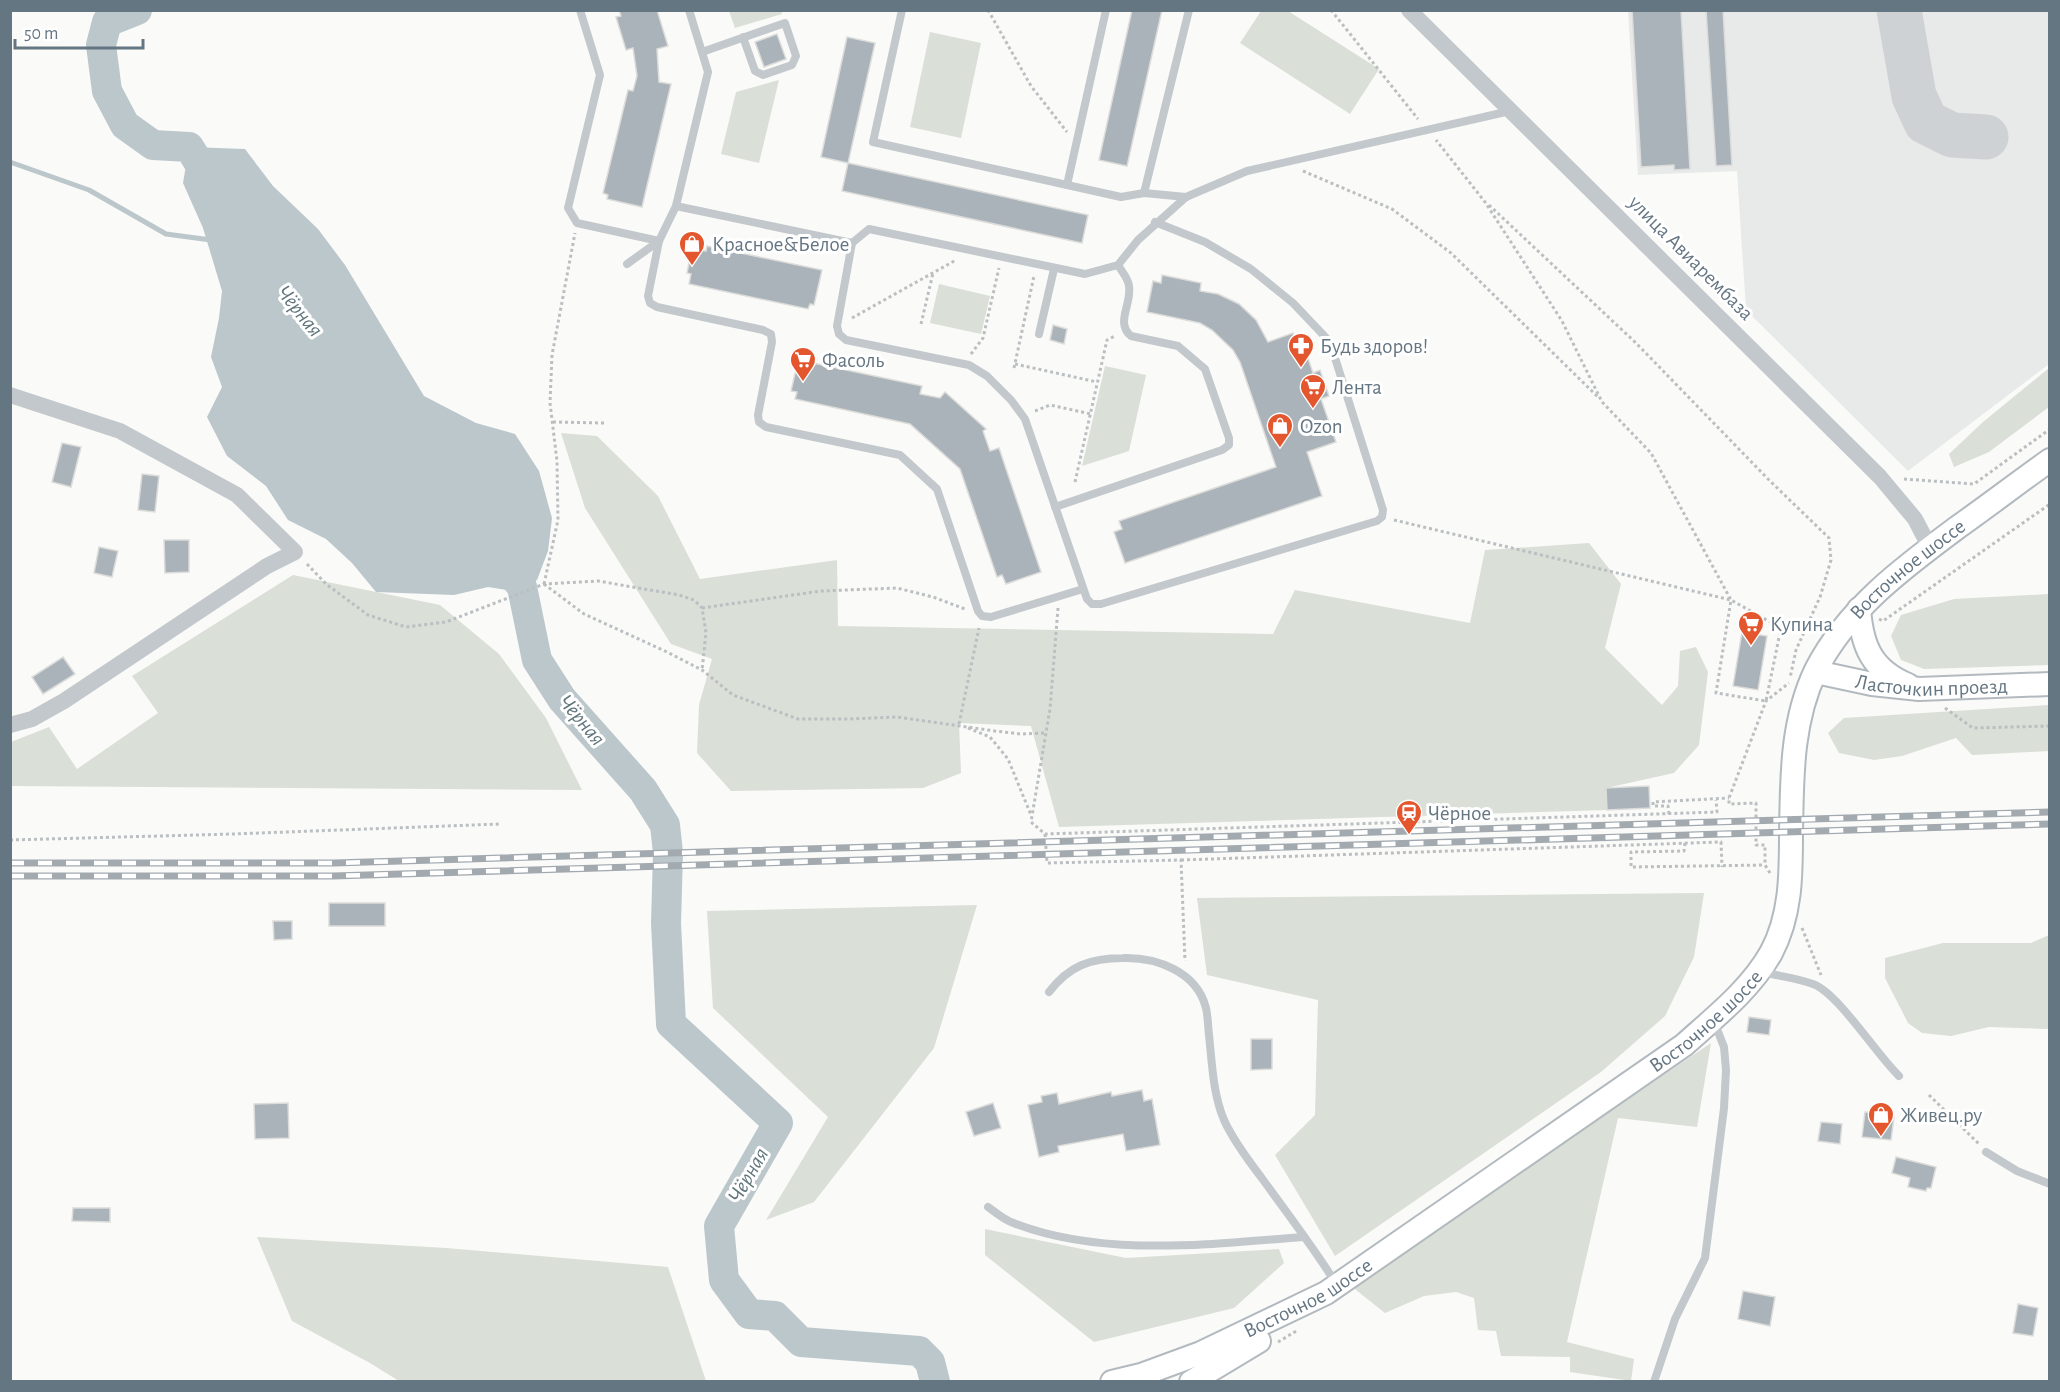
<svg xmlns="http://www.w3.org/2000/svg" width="2060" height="1392" viewBox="0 0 2060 1392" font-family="'Alegreya Sans',sans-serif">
	<rect width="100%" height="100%" fill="#fafaf8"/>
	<!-- built -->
	<polygon fill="#e8e9e9" points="1628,11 2049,11 2049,364 1908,471 1746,310 1737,171 1638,175"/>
	<!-- green -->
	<g fill="#dadfd7">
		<polygon points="729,11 781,11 782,14 735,28"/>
		<polygon points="1261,11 1288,11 1379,69 1350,114 1240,43"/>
		<polygon points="930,32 981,43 961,138 910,127"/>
		<polygon points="779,80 759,163 721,154 736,92"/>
		<polygon points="939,284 990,296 981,334 930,323"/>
		<polygon points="1105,366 1146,375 1129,451 1082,466"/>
		<polygon points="2049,368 2049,407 1989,452 1954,467 1949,454 1983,422"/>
		<polygon points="561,433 597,436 658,496 700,579 837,560 838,626 1273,634 1295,590 1470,623 1485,550 1589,543 1621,584 1605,648 1662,705 1678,686 1680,651 1696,647 1708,672 1699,745 1674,773 1606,788 1607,810 1059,827 1031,726 959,723 961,773 923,788 731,791 697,753 699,705 712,659 671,644 585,508"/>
		<polygon points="293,575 440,605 499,654 546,718 582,790 11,786 11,742 49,727 77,769 158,713 132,676"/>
		<polygon points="2049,594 2049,665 1924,669 1901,660 1891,636 1901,615 1954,599"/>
		<polygon points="2049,705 2049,751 1972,755 1956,738 1902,756 1874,760 1839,753 1828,733 1844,718"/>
		<polygon points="1704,893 1694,957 1665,1016 1601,1072 1335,1256 1275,1155 1315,1115 1318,1000 1207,975 1197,898"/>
		<polygon points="977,905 934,1048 814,1202 766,1220 828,1117 713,1008 707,911"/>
		<polygon points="2049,935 2049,1029 1989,1027 1951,1036 1922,1033 1908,1023 1885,978 1885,958 1943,943 2031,943"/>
		<polygon points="1711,1043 1697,1127 1618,1118 1567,1342 1634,1359 1631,1381 1570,1372 1570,1357 1501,1356 1496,1331 1478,1330 1474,1298 1456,1292 1424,1296 1385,1313 1351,1286"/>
		<polygon points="985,1229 1126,1258 1279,1249 1284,1263 1234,1308 1094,1342 985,1255"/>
		<polygon points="257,1237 446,1248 668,1267 706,1381 399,1381 370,1363 292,1321"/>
	</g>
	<!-- water -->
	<polygon fill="#bbc7cb" points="189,147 245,149 273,186 318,229 345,265 424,396 476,423 515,434 539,471 552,518 548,551 537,580 513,591 488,587 454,595 376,592 352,563 326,539 288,520 266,486 227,456 207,417 222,387 211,357 219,318 222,291 203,228 183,183"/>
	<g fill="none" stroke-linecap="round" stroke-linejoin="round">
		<!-- stream -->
		<polyline stroke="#bbc7cb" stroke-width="5" points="10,162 89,190 166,234 211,240"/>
		<!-- river -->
		<g stroke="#bbc7cb" stroke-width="30">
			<polyline points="137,10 107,22 101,45 107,91 125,125 153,145 189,147 211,182"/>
			<polyline points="497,555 522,587 537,660 562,699 643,790 665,825 668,853 666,923 671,1024 778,1123 719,1226 724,1280 749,1314 775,1316 801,1342 919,1351 930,1362 935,1382"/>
		</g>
		<!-- taxiway -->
		<polyline stroke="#ced2d4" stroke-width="45" points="1899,10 1914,96 1926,122 1952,135 1986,137"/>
	</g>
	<!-- building -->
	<g fill="#aab3b9" stroke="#dcdcda" stroke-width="1.5">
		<polygon points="619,10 657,10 668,46 657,49 659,82 671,84 642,207 607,199 608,195 603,193 628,90 633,91 637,76 633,48 626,50 616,17 621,16"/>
		<polygon points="1132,10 1162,10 1127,166 1099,160"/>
		<polygon points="1632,10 1681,10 1690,169 1674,170 1674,165 1641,167"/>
		<polygon points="1706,10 1723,10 1732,165 1716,166"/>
		<polygon points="777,34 786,59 764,67 755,42"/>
		<polygon points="847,37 875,43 848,163 821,157"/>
		<polygon points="848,163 1088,215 1082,243 842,191"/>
		<polygon points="707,246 822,270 814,305 810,304 808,309 689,284 691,274 687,273 692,248 706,251"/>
		<polygon points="1162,275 1201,283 1200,291 1218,294 1239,304 1256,320 1268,342 1293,333 1294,337 1300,335 1313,373 1320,370 1329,396 1321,399 1336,442 1307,452 1322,496 1125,563 1114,532 1122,529 1119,521 1276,467 1240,362 1233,350 1212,330 1200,323 1147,312 1153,281 1161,283"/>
		<polygon points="1053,325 1067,329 1064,344 1050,340"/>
		<polygon points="813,363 922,386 920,394 940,398 945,392 986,429 983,431 990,451 999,448 1041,572 1006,584 1002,575 997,577 960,469 910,424 795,399 797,392 791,391 797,365 812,368"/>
		<polygon points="62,443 81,447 71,487 52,482"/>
		<polygon points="142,474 159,476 155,512 138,510"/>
		<polygon points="164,540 189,540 189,572 165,573"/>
		<polygon points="99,547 118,551 112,577 94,573"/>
		<polygon points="1742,632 1767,636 1758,690 1733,686"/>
		<polygon points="63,657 75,674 43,694 32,677"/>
		<polygon points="1649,786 1650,808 1607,810 1606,788"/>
		<rect x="329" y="903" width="56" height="23"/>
		<polygon points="273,921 292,921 292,939 274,940"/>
		<polygon points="1749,1017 1771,1020 1769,1035 1747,1032"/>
		<polygon points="1251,1039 1272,1039 1272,1069 1251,1070"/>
		<polygon points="1142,1090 1144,1101 1152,1099 1160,1145 1126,1151 1123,1134 1058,1146 1059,1152 1039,1157 1028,1105 1042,1102 1041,1096 1057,1093 1059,1104 1111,1092 1112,1096"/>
		<polygon points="288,1103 289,1138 255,1139 254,1104"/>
		<polygon points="993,1103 1001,1128 974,1136 966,1112"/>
		<polygon points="1865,1112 1887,1114 1887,1117 1894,1117 1891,1140 1862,1137"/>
		<polygon points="1821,1122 1842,1124 1840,1144 1818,1141"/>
		<polygon points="1896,1157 1936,1167 1931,1188 1927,1188 1926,1191 1908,1187 1910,1178 1892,1173"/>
		<polygon points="73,1208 110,1208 110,1222 72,1221"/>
		<polygon points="1743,1291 1775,1297 1770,1326 1738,1319"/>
		<polygon points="2018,1304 2038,1308 2033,1336 2013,1333"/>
	</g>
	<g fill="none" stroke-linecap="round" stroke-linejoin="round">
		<defs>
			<g id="secondary">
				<path d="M1859,609C1862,647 1872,670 1908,685"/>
				<path id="s1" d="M1816,672L1872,684L1919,689L2050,684"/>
				<path id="s2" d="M1112,1382L1141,1375L1201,1353L1326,1293L1684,1045C1715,1017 1750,990 1771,953C1791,916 1791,875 1791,834C1792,778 1791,722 1816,670C1847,609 1904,567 1958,527C1989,505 2019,482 2050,460"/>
				<polyline points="1191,1382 1259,1341"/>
			</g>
		</defs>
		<!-- secondary casing -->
		<use href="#secondary" stroke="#b3babf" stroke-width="26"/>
		<!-- path -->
		<g stroke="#bbbfc2" stroke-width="3" stroke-dasharray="3 3" stroke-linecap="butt">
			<polyline points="988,10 1031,86 1067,132"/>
			<polyline points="1331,10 1418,119"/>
			<polyline points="1303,171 1392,209 1451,253 1599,398"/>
			<polyline points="1489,205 1636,343 1768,479 1829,538 1831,560 1820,597 1796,650 1790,678"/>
			<polyline points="852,318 956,260"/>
			<polyline points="921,324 933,273"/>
			<polyline points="971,354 983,338 999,268"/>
			<polyline points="1015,364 1097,382"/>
			<polyline points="1014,368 1034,276"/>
			<polyline points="1035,411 1050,405 1091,414"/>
			<polyline points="553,422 604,423"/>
			<polyline points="1904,479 1974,484 2050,429"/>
			<polyline points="1075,482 1107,340 1115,336"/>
			<polyline points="1394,520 1731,600 1781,628 1766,701 1716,693 1731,600 1651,453 1602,402 1562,321 1485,202 1436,140"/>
			<polyline points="307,564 326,584 368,615 406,627 446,622 544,584 598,581 679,595 694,600 702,608 706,633 702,670"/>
			<polyline points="544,584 584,614 667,652 702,670 733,695 798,719 849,719 897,717 995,731 1021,734 1045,733"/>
			<polyline points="544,584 558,520 557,461 550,403 552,355 575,233"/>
			<polyline points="702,608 821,591 897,588 933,597 965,609"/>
			<polyline points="1058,608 1050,709 1031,822 1045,834 1717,812 1716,800"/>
			<polyline points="1879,619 1883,621 2050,504"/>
			<polyline points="1945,708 1973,728 2050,726"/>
			<polyline points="959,724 979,628"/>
			<polyline points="968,728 990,737 1008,759 1031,815"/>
			<polyline points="1669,814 1668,806 1653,806 1653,802 1729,798"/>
			<polyline points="1045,834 1047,863 1181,860 1185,961"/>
			<polyline points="10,840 233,834 500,824"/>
			<polyline points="1685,843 1684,851 1631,852 1631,867 1765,865"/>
			<polyline points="1181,860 1721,842 1722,867"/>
			<polyline points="1770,873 1765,865 1765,845 1756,845 1756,803 1729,804 1729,798 1766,701 1789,683"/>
			<polyline points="1802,928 1821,975"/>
			<polyline points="1929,1095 1979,1144"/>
			<polyline points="1278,1342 1298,1330"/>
		</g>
		<!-- lane -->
		<g stroke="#c3c8cc" stroke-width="8">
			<polyline points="580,10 600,75 568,208 577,223 659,241"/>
			<polyline points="689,10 708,72 676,206 659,241 648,296 650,303 657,307 763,330 771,334 772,342 758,415 759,422 766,427 900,455 937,489 978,611 982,616 991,617 1083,589"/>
			<polyline points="902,10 873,142 1121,197 1144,193 1186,197"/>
			<polyline points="702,52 785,23 796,56 792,65 763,75 755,71 743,37"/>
			<polyline points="1067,185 1106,10"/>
			<polyline points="1144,193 1189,10"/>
			<polyline points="676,206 852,243 869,229 1085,274 1118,265 1138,240 1186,197 1247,171 1510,111"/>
			<polyline points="852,243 837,326 839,334 846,340 969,365 987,376 1011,400 1025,419 1087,599 1092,604 1101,604 1377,521 1382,517 1383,510 1330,342 1293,303 1251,269 1205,242 1155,222"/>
			<polyline points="627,264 659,241"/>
			<polyline points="1039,334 1054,269"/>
			<path d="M1055,507L1222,450L1229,445V438L1205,369L1178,346L1131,336C1115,323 1132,304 1129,286C1128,278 1122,272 1118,265"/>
			<path d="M1762,972C1779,976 1797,978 1813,984C1838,993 1876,1054 1899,1076"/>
			<path d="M1049,992C1069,966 1090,958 1123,958C1157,957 1197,972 1206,1008C1208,1017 1208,1027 1209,1035C1212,1063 1213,1094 1224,1120C1233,1140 1248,1160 1261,1177C1287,1213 1314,1248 1337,1285"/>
			<polyline points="1986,1152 2017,1171 2050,1184"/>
			<path d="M988,1207C995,1212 1003,1219 1011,1222C1101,1258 1209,1244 1303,1237"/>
			<polyline points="1654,1382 1675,1319 1705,1258 1724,1108 1726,1070 1724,1047 1713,1019"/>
		</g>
		<!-- street -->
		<g stroke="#c3c8cc" stroke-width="16">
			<polyline points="1409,10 1880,477 1915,519 1930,548"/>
			<polyline points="10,395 120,431 237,495 295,552 267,566 64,701 32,719 10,725"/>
		</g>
		<!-- secondary -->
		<use href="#secondary" stroke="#fff" stroke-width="22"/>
		<defs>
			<g id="rail">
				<polyline points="10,863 334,863 2050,812"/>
				<polyline points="10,876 333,876 2050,824"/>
			</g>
		</defs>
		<!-- rail casing -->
		<use href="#rail" stroke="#a2aab0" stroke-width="7"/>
		<!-- rail -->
		<use href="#rail" stroke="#fff" stroke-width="4.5" stroke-dasharray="14" stroke-linecap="butt"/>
	</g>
	<!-- icons -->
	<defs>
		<symbol id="shop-pin" viewBox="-11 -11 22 30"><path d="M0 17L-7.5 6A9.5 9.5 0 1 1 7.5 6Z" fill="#e4572e" stroke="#fff"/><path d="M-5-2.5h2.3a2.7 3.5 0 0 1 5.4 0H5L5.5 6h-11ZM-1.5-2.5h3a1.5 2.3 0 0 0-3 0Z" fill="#fff"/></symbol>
		<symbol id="pharmacy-pin" viewBox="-11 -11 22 30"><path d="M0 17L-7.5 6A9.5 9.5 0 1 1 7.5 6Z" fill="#e4572e" stroke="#fff"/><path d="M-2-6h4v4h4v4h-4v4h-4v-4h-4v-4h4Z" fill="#fff"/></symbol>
		<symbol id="supermarket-pin" viewBox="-11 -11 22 30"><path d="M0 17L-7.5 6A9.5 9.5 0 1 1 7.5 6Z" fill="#e4572e" stroke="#fff"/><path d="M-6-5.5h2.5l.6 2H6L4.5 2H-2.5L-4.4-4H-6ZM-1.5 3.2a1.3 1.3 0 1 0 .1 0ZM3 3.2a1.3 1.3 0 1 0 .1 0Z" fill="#fff"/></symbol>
		<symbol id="station-pin" viewBox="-11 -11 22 30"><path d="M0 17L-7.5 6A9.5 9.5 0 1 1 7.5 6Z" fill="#e4572e" stroke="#fff"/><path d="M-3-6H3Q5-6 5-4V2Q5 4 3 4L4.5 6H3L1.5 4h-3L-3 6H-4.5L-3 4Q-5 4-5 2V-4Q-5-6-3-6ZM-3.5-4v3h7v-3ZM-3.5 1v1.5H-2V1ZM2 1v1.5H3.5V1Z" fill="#fff"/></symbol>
	</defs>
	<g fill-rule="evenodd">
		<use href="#shop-pin" x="677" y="229" width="30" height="40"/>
		<use href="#pharmacy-pin" x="1286" y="331" width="30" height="40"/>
		<use href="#supermarket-pin" x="788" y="345" width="30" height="40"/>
		<use href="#supermarket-pin" x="1298" y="372" width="30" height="40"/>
		<use href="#shop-pin" x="1265" y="411" width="30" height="40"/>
		<use href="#supermarket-pin" x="1736" y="609" width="30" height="40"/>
		<use href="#station-pin" x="1394" y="798" width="30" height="40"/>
		<use href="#shop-pin" x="1866" y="1100" width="30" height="40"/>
	</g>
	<g text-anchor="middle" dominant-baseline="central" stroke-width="6" stroke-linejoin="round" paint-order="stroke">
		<!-- poi labels -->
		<g font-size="21" fill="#657683" stroke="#fff" text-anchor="start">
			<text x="712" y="244">Красное&amp;Белое</text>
			<text x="1320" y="346">Будь здоров!</text>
			<text x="822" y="360">Фасоль</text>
			<text x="1332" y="387">Лента</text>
			<text x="1300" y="426">Ozon</text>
			<text x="1770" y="624">Купина</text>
			<text x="1428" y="813">Чёрное</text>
			<text x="1900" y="1115">Живец.ру</text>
		</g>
		<!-- street labels -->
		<g font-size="21" fill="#657683" stroke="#fff">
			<text transform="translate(1691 258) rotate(45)">улица Авиарембаза</text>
			<text stroke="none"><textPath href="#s2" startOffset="1222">Восточное шоссе</textPath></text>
			<text stroke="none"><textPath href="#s1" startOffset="117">Ласточкин проезд</textPath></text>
			<text stroke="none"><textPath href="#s2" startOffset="700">Восточное шоссе</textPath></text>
			<text stroke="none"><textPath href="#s2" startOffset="214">Восточное шоссе</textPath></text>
		</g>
		<!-- water labels -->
		<g font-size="22" font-style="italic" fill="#60757c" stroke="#fff">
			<text transform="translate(300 311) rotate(51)">Чёрная</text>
			<text transform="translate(582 720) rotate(50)">Чёрная</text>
			<text transform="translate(748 1175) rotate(-60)">Чёрная</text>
		</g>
	</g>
	<!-- border -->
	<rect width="2060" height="1392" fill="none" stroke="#657683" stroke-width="24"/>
	<!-- scale -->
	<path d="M15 39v9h128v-9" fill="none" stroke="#657683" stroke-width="3"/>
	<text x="24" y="39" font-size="18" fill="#657683" stroke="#ffffff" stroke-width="4.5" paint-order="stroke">50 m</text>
</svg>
